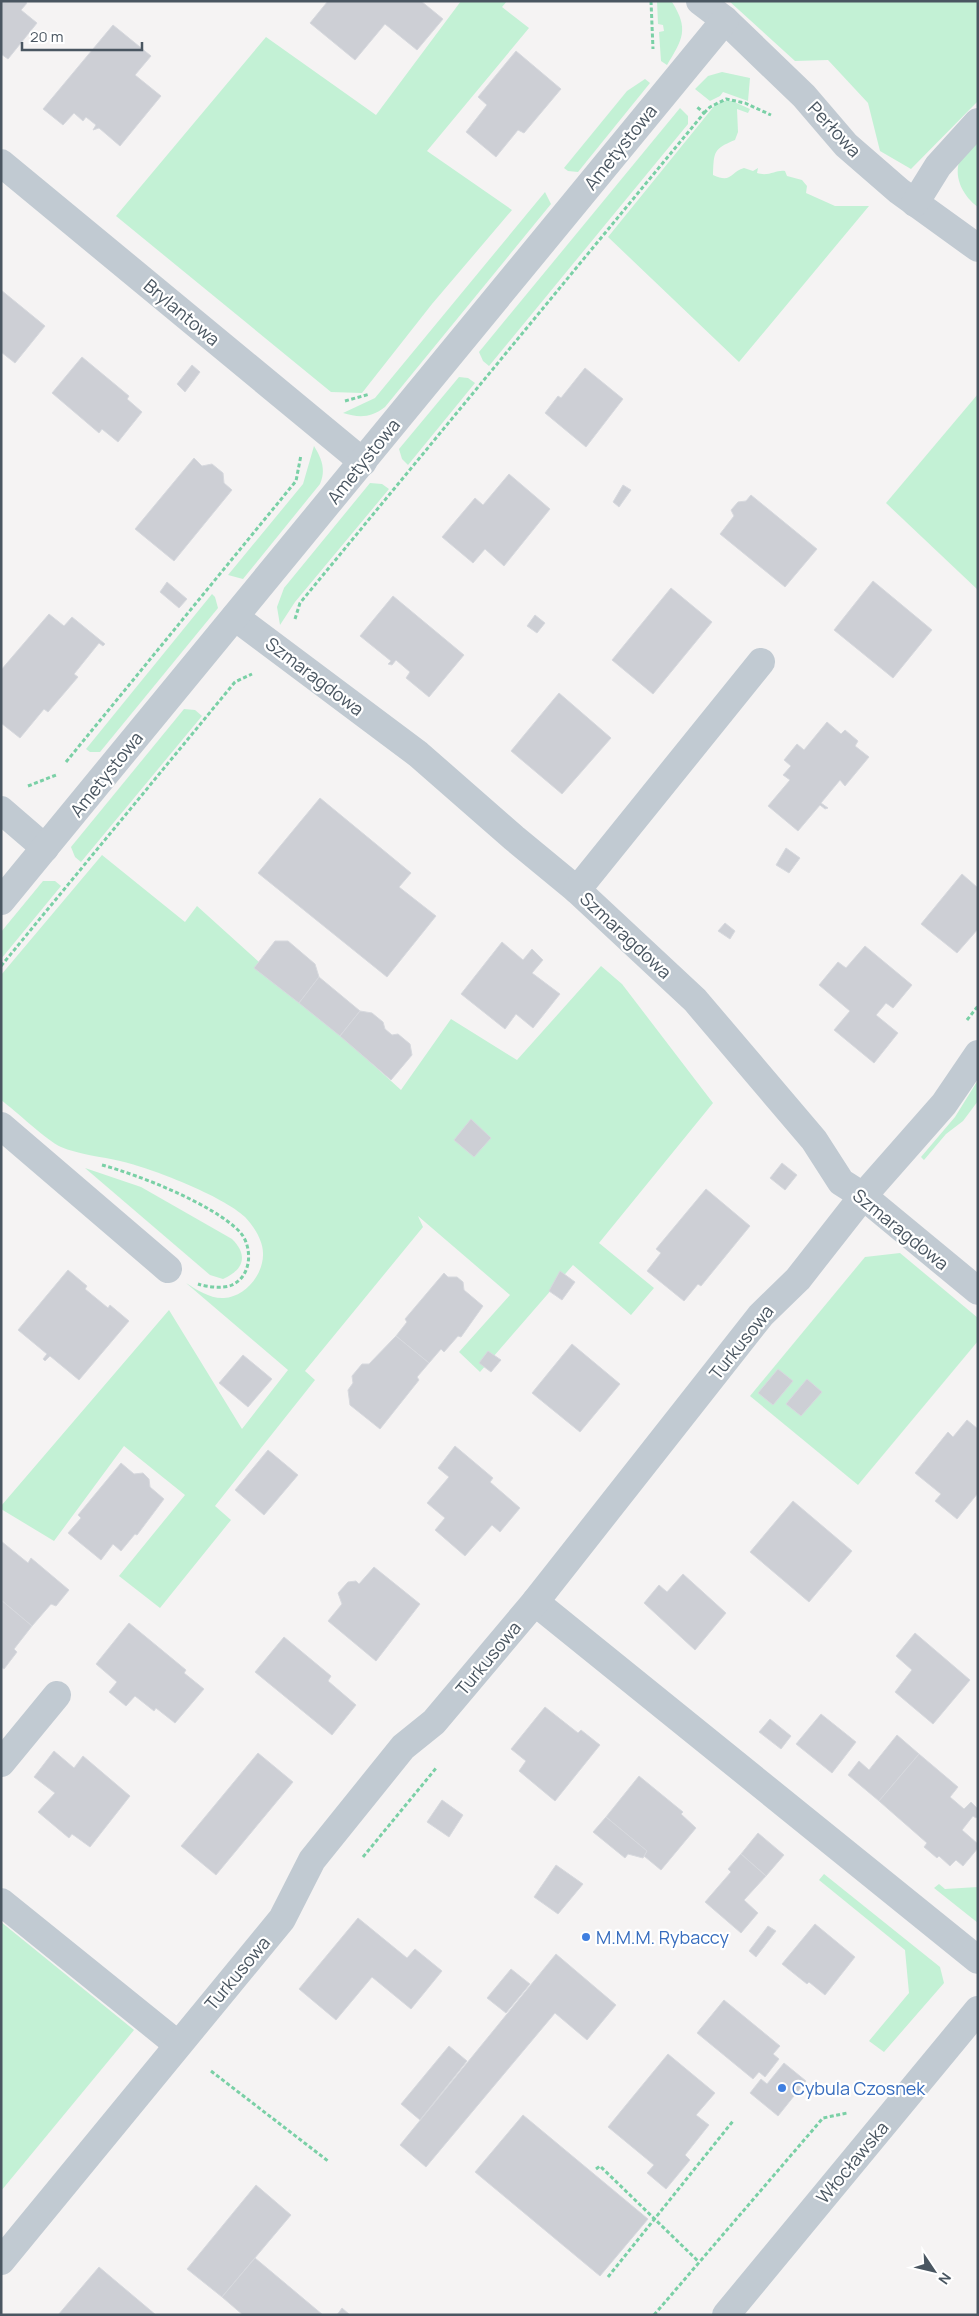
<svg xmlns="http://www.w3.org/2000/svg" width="979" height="2316" viewBox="0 0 979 2316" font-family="Manrope,sans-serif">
	<rect width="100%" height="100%" fill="#f5f3f3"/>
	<!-- green -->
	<g fill="#c3f1d5">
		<polygon points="461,1 507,1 502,7 529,28 427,151 512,210 432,304 362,393 331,392 116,216 266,37 376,115"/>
		<path d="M657,1L672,2C689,29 683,39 667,65L661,61L659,32L664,31L663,25L658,24Z"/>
		<polygon points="729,1 978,1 978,101 911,169 880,151 868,103 828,60 795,61"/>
		<polygon points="722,72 750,78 748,101 723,92 720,96 710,101 695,89 708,76"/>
		<polygon points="645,79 650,83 578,172 568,171 564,168 627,91"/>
		<path d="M723,101H732L750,109L748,113L737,109L738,132L735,140C713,149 714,152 713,175C732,184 730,172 744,168L753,171L758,168L757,173C769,177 777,169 785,171L787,176L802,180L807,186L806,193L835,206H869L739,362L608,237L715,105Z"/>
		<polygon points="680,108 688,116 688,124 489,366 483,361 479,352"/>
		<path d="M978,131V207C964,197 954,179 959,162C961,152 972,140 978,131Z"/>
		<path d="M545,192L551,204L385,407C371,418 359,418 343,413L375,398Z"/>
		<polygon points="459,377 468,378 475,383 408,465 402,459 399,449"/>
		<polygon points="978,394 978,590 886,503"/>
		<path d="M314,446C322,459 326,470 320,484L243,579L228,575L303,484Z"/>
		<polygon points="370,483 382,484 389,489 295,602 280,625 277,607 284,588"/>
		<polygon points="212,594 215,597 218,608 100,752 90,752 86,749"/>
		<polygon points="184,709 195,710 202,716 81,862 75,857 71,847"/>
		<path d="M102,855L185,922L197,906L401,1090L451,1019L517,1060L601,966L622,984L713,1103L599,1243L654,1288L631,1315L573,1265L480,1372L459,1352L510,1295L418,1216L423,1227L305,1371L315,1380L215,1506L231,1520L160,1608L119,1576L185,1495L124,1446L54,1541L1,1509V1506L169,1310L242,1429L288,1370L186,1283C197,1290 211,1299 224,1298C245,1297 264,1274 263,1253C263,1241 254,1226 245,1217C223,1196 151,1168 120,1161C103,1157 77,1154 61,1147C46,1140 16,1111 1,1100V975Z"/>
		<polygon points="43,881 55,881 61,886 1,959 1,932"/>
		<polygon points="978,1080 978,1101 963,1121 946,1134 924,1160 921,1157 955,1117"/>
		<path d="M85,1168L141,1187L232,1239C249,1256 243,1270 223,1279L210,1275Z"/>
		<polygon points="900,1253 978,1318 978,1341 858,1485 750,1396 865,1257"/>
		<polygon points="824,1874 940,1967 944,1983 884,2052 869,2041 909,1993 905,1950 819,1880"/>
		<polygon points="939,1884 945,1889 978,1887 978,1923 934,1888"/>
		<polygon points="1,1922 134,2030 1,2191"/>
	</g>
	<!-- building -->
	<g fill="#cdcfd5" stroke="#d7d9de">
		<polygon points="1,1 25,1 27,3 21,10 37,23 8,59 1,54"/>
		<polygon points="328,1 421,1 443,19 417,50 385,24 355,60 310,23"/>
		<polygon points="113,25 151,56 135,75 161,96 120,146 99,128 93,130 96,125 86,117 83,121 74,113 63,125 43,109"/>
		<polygon points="516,51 561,89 524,133 518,130 496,157 466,132 487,105 478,97"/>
		<polygon points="1,290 45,326 15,363 1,352"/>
		<polygon points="82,357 129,396 127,399 142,412 118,442 102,429 99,433 52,393"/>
		<polygon points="192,365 200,372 185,392 177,384"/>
		<polygon points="585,368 623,399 586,447 545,413 558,396 561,398"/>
		<polygon points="194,458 202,466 212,464 223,473 224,483 232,490 174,561 135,529"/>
		<polygon points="509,474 550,509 504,566 485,549 473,563 442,537 475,498 483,505"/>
		<polygon points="623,485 631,490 619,507 613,502"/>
		<polygon points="751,495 817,549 785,587 720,534 734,516 731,510 738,502 746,501"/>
		<polygon points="873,581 932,630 893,678 834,630"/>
		<polygon points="167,582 187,599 179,608 160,592"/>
		<polygon points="671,588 712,622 653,694 612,660"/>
		<polygon points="393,596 464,655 429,697 406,678 410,672 396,660 392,665 388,664 391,661 360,636"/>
		<polygon points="49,614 64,626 72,617 105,644 103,646 99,643 74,674 78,677 48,712 44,709 20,738 1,723 1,670"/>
		<polygon points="535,615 545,623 537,633 527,626"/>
		<polygon points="559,693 611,738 562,794 511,751"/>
		<polygon points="827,722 841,734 845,730 858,741 855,746 869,757 845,786 840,780 821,803 828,808 825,809 820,805 798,831 768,806 790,780 783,775 791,766 784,760 797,744 804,750"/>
		<polygon points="320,798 411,873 399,887 436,916 387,977 258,873"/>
		<polygon points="786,848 800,858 789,873 776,865"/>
		<polygon points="962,874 978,888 978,929 957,953 921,924"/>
		<polygon points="725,923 735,931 730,939 718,931"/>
		<polygon points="275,941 288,941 315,964 319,977 299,1003 254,968"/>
		<polygon points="502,942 523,960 532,949 543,960 532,973 560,994 533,1028 516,1014 505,1029 461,994"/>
		<polygon points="865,946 912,985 893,1008 886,1003 876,1015 898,1033 874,1063 834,1030 850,1011 819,985 838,962 846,968"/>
		<polygon points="319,977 360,1011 340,1036 299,1003"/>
		<polygon points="360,1011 372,1013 383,1022 385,1029 392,1035 398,1034 410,1044 412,1055 391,1080 340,1036"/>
		<polygon points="471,1119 491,1138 474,1157 454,1140"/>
		<polygon points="782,1163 797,1175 785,1190 770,1178"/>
		<polygon points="706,1189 750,1226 701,1286 698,1284 684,1301 647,1271 661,1253 656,1249"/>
		<polygon points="68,1270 87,1286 85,1289 108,1308 110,1305 129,1321 79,1380 50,1356 45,1361 43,1359 47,1354 18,1330"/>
		<polygon points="560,1271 575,1282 562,1300 549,1291"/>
		<polygon points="444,1273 448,1277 457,1277 463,1282 464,1290 483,1306 461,1337 458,1336 444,1352 441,1349 429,1363 396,1336 407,1322 405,1319"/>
		<polygon points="396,1336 429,1363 417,1377 419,1380 380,1429 350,1405 348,1390 353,1383 352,1376 362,1364 369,1364"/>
		<polygon points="572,1344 620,1384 580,1432 532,1393"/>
		<polygon points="488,1351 501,1360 491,1372 479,1363"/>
		<polygon points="243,1355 272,1379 248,1407 219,1383"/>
		<polygon points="778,1369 793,1381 773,1405 758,1393"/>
		<polygon points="807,1379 822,1392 801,1416 786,1404"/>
		<polygon points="967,1420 978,1429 978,1493 957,1519 935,1501 941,1494 915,1473 948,1432 953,1437"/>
		<polygon points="455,1446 493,1478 490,1482 520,1508 500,1532 492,1525 465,1556 435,1530 445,1518 427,1503 449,1477 438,1468"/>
		<polygon points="268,1450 298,1475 264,1515 235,1490"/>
		<polygon points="121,1463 134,1474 143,1473 149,1479 150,1487 164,1499 137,1535 135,1534 121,1551 113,1544 101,1560 68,1533 81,1518 78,1515"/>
		<polygon points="793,1501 852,1551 809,1602 750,1552"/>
		<polygon points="1,1541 28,1563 31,1558 69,1590 56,1606 51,1604 32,1626 1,1600"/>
		<polygon points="374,1567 420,1604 376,1661 328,1621 342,1604 338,1593 348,1582 356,1581 359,1584"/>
		<polygon points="683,1574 726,1613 695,1650 644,1603 659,1585 667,1592"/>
		<polygon points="1,1600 32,1626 14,1649 17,1652 4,1669 1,1667"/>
		<polygon points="129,1623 186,1670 184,1673 204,1689 175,1723 156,1708 154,1711 135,1696 126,1706 109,1692 117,1682 96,1664"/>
		<polygon points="915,1633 970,1680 933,1724 895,1692 912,1670 896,1656"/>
		<polygon points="284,1637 331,1676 328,1681 356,1705 332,1735 255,1672"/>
		<polygon points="545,1707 578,1733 581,1730 600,1745 555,1801 519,1771 526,1761 511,1749"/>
		<polygon points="821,1714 856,1742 832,1773 796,1744"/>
		<polygon points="770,1719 791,1736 781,1749 759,1732"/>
		<polygon points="897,1735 919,1754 879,1801 848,1775 859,1761 869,1770"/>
		<polygon points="54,1751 74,1768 83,1756 130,1796 90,1847 72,1834 69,1838 38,1812 55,1793 34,1777"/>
		<polygon points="258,1753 293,1782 216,1875 181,1846"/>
		<polygon points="919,1754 958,1787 950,1797 964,1809 971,1802 978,1809 978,1816 976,1818 973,1816 962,1830 978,1844 978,1848 963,1866 956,1860 950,1866 939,1856 937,1858 924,1847 927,1843 879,1801"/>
		<polygon points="639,1776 683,1812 681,1814 696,1828 661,1870 644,1856 647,1851 606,1817"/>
		<polygon points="442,1800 463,1815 449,1837 427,1822"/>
		<polygon points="606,1817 647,1851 643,1858 628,1854 625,1858 593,1832"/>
		<polygon points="758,1833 784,1855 766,1876 741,1854"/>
		<polygon points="741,1854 766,1876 744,1900 758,1913 741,1933 705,1902 731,1872 728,1869"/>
		<polygon points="556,1865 583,1884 558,1914 534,1897"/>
		<polygon points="358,1918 407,1958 415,1949 442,1971 411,2009 372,1977 336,2020 299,1989"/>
		<polygon points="815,1924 855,1957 825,1995 809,1982 807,1984 782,1964"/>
		<polygon points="768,1926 776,1931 756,1957 749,1951"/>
		<polygon points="556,1954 616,2005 587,2040 555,2013 426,2167 400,2145"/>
		<polygon points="511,1969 530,1984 506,2013 487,1998"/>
		<polygon points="724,2000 780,2046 773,2054 779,2059 765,2077 759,2072 753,2079 697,2033"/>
		<polygon points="449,2046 467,2061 420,2120 401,2104"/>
		<polygon points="668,2054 715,2093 696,2115 709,2125 685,2155 690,2160 666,2189 647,2173 654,2165 608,2127"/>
		<polygon points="784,2063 806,2081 778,2116 750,2093 761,2079 767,2084"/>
		<polygon points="523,2115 648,2219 600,2276 475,2172"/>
		<polygon points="256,2185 291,2215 222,2297 187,2269"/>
		<polygon points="255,2258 323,2315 243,2315 222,2297"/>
		<polygon points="99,2267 156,2315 58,2315"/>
		<polygon points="342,2308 350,2315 337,2315"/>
	</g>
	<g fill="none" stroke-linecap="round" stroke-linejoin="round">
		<!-- path -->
		<g stroke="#7ad0a6" stroke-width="3" stroke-dasharray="4 2.5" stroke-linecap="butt">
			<polyline points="651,1 653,49"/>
			<polyline points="704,113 710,107 726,99 745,103 771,115"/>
			<polyline points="345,401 370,394"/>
			<polyline points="295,619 300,603 704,113 697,107"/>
			<polyline points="66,762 296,481 301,455"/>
			<polyline points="28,786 56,775"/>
			<polyline points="1,966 235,682 252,674"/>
			<polyline points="967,1020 978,1006"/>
			<path d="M102,1165C139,1175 213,1204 240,1232C253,1247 252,1276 232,1285C223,1289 207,1287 198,1284"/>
			<polyline points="363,1857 437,1767"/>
			<polyline points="211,2071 328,2161"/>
			<polyline points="596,2169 600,2166 699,2262"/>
			<polyline points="608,2277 733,2121"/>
			<polyline points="654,2315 823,2118 847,2113"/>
		</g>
		<!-- street -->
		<g stroke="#c1cad2" stroke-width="28">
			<polyline points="700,1 725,20 804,96 846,145 899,191 978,248"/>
			<polyline points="1,163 363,462"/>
			<polyline points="915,203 938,166 978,122"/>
			<polyline points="235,617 418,754 514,838 577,890 695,1000 814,1140 841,1182 863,1196 978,1291"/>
			<polyline points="1,810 45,848"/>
			<polyline points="577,890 761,662"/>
			<polyline points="1,901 725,20"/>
			<polyline points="1,1126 168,1269"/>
			<polyline points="535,1602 978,1960"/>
			<polyline points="1,1763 57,1695"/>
			<polyline points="1,1902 177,2044"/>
			<polyline points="1,2261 282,1919 312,1860 403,1747 434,1722 535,1602 761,1315 798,1279 863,1196 944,1104 978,1054"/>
			<polyline points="726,2315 978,2010"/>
		</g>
	</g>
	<!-- markers -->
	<g fill="#3f7fe0" stroke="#fff" stroke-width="2">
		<circle cx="586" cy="1937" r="5"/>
		<circle cx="782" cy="2088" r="5"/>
	</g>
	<g text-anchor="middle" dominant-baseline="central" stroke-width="4.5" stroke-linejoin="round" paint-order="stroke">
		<!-- street labels -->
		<g font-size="18" fill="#4a5661" stroke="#fff">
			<text transform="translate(835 129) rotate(47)">Perłowa</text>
			<text transform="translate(620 147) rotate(-51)">Ametystowa</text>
			<text transform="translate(182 312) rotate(40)">Brylantowa</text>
			<text transform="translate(363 461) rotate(-51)">Ametystowa</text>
			<text transform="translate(315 676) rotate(37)">Szmaragdowa</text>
			<text transform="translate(106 774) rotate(-51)">Ametystowa</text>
			<text transform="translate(626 935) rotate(43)">Szmaragdowa</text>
			<text transform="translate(901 1229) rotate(39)">Szmaragdowa</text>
			<text transform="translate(741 1342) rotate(-51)">Turkusowa</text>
			<text transform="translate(488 1658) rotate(-50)">Turkusowa</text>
			<text transform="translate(237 1973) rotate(-50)">Turkusowa</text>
			<text transform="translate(852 2162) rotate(-50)">Włocławska</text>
		</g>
		<!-- shop labels -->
		<g font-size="18" fill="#366cbe" stroke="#fff" text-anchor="start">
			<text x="596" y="1937">M.M.M. Rybaccy</text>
			<text x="792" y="2088">Cybula Czosnek</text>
		</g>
	</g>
	<!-- border -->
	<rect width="979" height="2316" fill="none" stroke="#4a5661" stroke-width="5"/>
	<!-- north arrow -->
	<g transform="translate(934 2271) rotate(125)" stroke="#ffffff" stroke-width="4" paint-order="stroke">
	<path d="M0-4L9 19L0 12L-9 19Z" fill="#4a5661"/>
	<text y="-8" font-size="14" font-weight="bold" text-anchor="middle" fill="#4a5661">N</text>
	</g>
	<!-- scale -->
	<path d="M22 42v8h120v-8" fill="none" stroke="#4a5661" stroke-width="2.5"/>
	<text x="30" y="42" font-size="15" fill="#4a5661" stroke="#ffffff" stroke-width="4" paint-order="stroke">20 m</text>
</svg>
